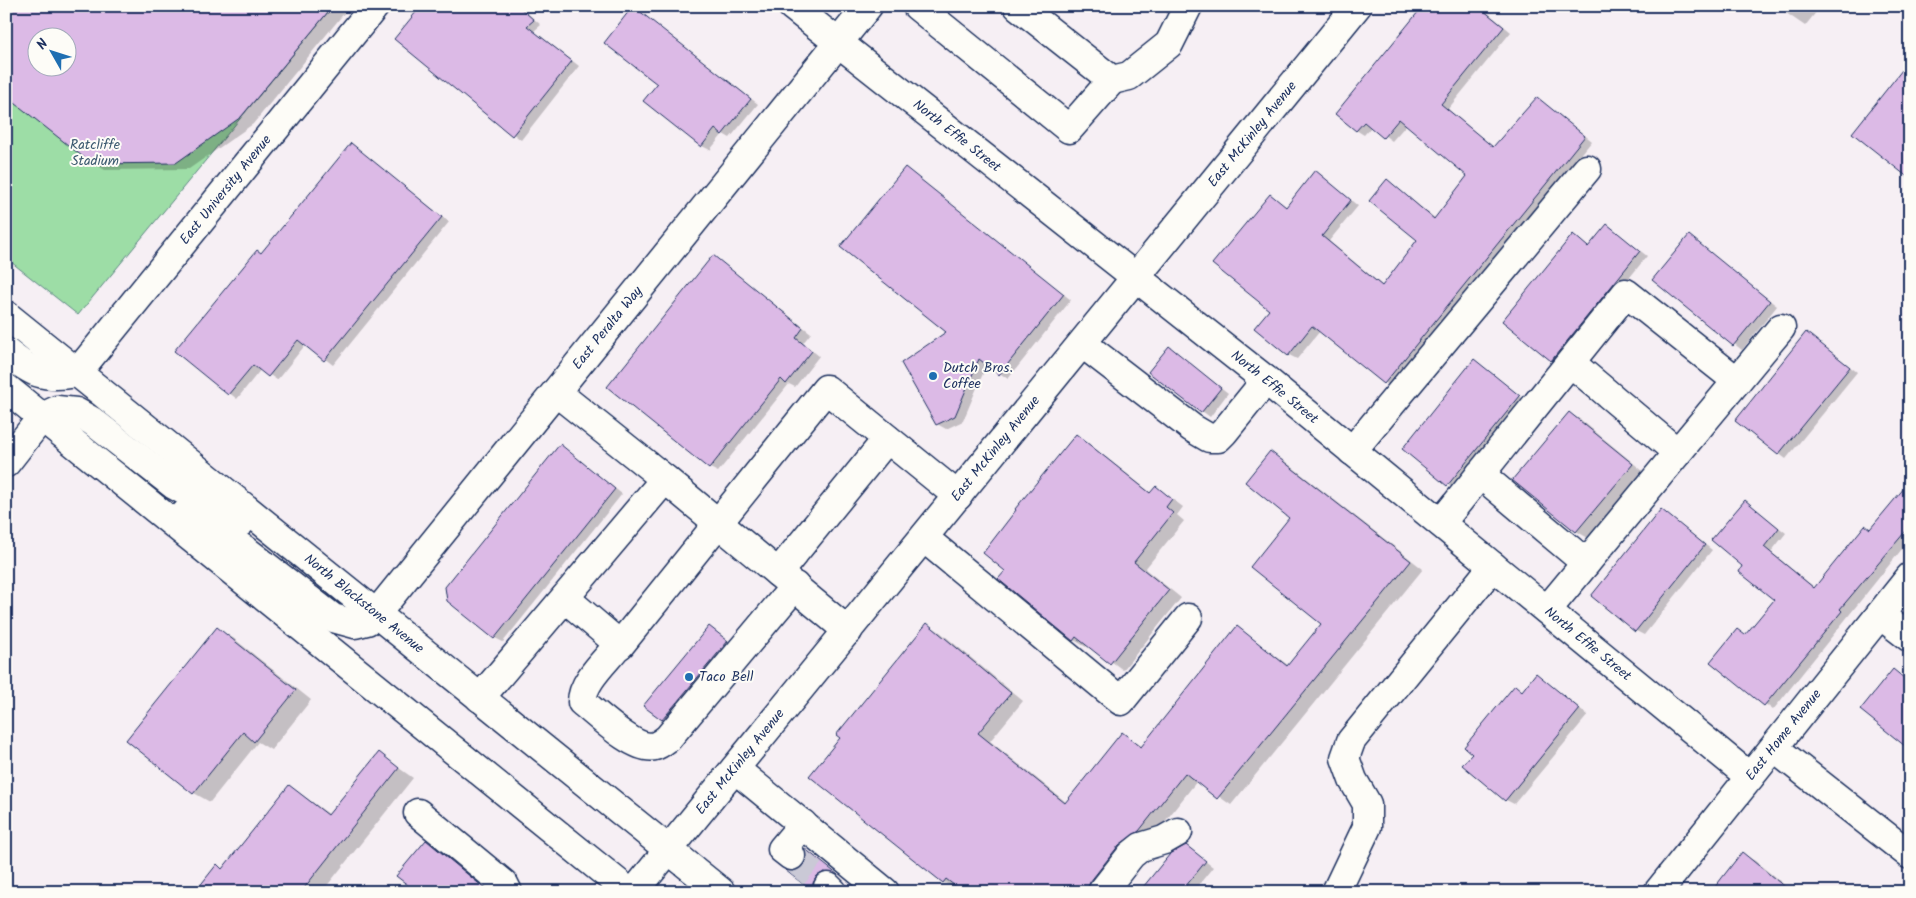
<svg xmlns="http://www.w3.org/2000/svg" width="1916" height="898" viewBox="0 0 1916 898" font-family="Kalam,sans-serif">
	<rect width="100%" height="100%" fill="#f6eff4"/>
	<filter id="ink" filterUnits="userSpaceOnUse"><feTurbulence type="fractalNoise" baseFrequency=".02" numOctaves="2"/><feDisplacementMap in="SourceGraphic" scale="10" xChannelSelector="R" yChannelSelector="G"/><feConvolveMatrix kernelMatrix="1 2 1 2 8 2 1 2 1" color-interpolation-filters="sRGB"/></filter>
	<g filter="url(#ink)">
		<!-- green -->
		<path fill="#9ddda6" stroke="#5c8682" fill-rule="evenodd" d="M6,6H333L78,315L6,258ZM38,38H68V68H38Z"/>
		<!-- shadow -->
		<g fill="#0003" fill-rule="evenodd">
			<path d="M6,6H350L253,124L189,169L105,170L93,163L6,95ZM38,38H68V68H38Z"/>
			<polygon points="422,6 519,6 541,25 534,31 579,66 521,140 396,39"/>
			<polygon points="1424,6 1485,6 1483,9 1511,32 1448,109 1494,148 1537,98 1592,141 1392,388 1320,331 1297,359 1289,355 1270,310 1270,196 1287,207 1323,177 1358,206 1329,241 1383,286 1419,240 1388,181 1436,219 1469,176 1407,124 1392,141 1372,126 1364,135 1356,130"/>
			<polygon points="1776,6 1821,6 1805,26"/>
			<polygon points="634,7 758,104 730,138 723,134 710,150 702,146 658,84"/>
			<polygon points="352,145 449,222 333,365 306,344 277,380 261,369 237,399 176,351 261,254"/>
			<polygon points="905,169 1071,300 1008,379 987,364 963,421 946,429 937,424 948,332"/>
			<polygon points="1607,225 1647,256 1560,364 1552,360 1573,236 1589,247"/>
			<polygon points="1689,237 1777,306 1742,350 1654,280"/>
			<polygon points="713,257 811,333 803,343 819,356 795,387 789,384 718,472 710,468"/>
			<polygon points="1807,334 1857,372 1786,459 1737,421"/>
			<polygon points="1170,348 1228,393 1210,417 1150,372"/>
			<polygon points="1475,360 1527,402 1456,489 1448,485"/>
			<polygon points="1569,413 1581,420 1644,472 1588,538 1576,531"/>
			<polygon points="1076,436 1088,443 1151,493 1156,487 1183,507 1177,515 1184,521 1145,569 1181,598 1123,670 1088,644 1086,647 1074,640 1007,570"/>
			<polygon points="561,446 622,494 503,642 495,638"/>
			<polygon points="1270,453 1283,460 1423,569 1231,805 1197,781 1152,838 1102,892 965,892 958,887 956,889 943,882 842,738 927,624 940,632 1023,701 990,741 1067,803 1122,733 1143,747 1238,628 1289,666 1323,624"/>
			<polygon points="1910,483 1910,539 1773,710 1712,662 1746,636 1775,600 1744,566 1745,501 1786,533 1771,552 1815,588 1871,530"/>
			<polygon points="1662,511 1712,550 1644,635 1636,631"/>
			<polygon points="710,627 740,649 675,726 645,706"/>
			<polygon points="217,629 233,638 311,700 271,750 258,742 210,802 194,793"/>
			<polygon points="1537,675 1588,715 1514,804 1506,800 1473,753 1515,687 1523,691"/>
			<polygon points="379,754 413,778 322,892 196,892 217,866 223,869 290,786 330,815"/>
			<polygon points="426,842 438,848 490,892 419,892"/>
			<polygon points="1186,847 1213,867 1193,892 1141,892"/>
			<polygon points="808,851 837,875 829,873 821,877 817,892 814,892 789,871 797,872 804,867"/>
			<polygon points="1743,854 1755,861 1793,892 1713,892"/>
			<polygon points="98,884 111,892 92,892"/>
		</g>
		<!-- building -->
		<g fill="#dcbae6" stroke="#1b2f5e" fill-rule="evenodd">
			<path d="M6,6H333L241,117L176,163L92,164L6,96ZM38,38H68V68H38Z"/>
			<polygon points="421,6 518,6 534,20 527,26 572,61 512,136 394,39"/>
			<polygon points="633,6 751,99 722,135 715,129 701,147 643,101 657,84 604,43"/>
			<polygon points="1423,6 1478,6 1504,27 1441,104 1493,147 1537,97 1585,136 1384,384 1312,326 1288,356 1254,328 1269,310 1212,264 1270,194 1286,207 1315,170 1351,200 1322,236 1382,286 1417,240 1369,201 1387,179 1434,219 1467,176 1399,119 1383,138 1364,122 1356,131 1335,114"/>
			<polygon points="1910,60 1910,179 1852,133"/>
			<polygon points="351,143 442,217 324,361 298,340 268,377 253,365 228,395 174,351 257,250 261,253"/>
			<polygon points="905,167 1064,294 999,375 979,359 955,416 936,425 901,363 946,332 840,247"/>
			<polygon points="1607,224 1640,251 1551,361 1502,321 1573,234 1588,247"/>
			<polygon points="1689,235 1770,301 1733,346 1652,280"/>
			<polygon points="713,255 803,328 796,338 812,351 786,384 781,379 709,469 607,387"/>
			<polygon points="1806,332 1850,367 1778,455 1735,421"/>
			<polygon points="1169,346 1221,388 1201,413 1148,372"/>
			<polygon points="1474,359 1520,396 1447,486 1402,449"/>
			<polygon points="1569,412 1633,464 1576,532 1512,480"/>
			<polygon points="1076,434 1150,493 1156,486 1172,499 1166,507 1173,513 1134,562 1169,590 1110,664 1076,637 1073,641 998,579 1005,571 983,553 1016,510 1015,509"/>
			<polygon points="560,444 615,489 494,639 447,601 445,587"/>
			<polygon points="1270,451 1411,561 1217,799 1185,773 1139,831 1119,845 1090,882 1087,892 963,892 946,879 943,883 809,776 840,738 836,735 927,623 1011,693 978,733 1065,803 1122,732 1141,747 1237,626 1287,666 1321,624 1250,567 1289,518 1245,482"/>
			<polygon points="1910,481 1910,526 1840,609 1842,611 1764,706 1710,662 1737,629 1745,635 1774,600 1739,572 1742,566 1711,540 1745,500 1779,528 1764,547 1814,588 1865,525 1870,529"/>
			<polygon points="1661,509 1705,545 1635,632 1591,596"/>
			<polygon points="709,626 728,641 662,720 643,706"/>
			<polygon points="217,627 296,690 254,742 243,732 193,794 126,740"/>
			<polygon points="1893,669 1910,683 1910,750 1860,710"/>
			<polygon points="1536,673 1580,709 1505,801 1462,765 1472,754 1464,747 1515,685 1522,691"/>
			<polygon points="379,752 399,768 301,892 195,892 217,864 222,869 289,785 328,815"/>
			<polygon points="426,840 489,892 417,892 396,876"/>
			<polygon points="1186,845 1206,861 1181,892 1139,892 1170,854"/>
			<polygon points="804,848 838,875 824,872 817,876 813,883 813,892 785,870 796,871 803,866 806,858"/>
			<polygon points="1742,852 1791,892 1711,892"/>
		</g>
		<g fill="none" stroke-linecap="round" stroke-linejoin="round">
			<!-- minor-tunnel -->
			<polyline stroke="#cac9d6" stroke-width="28" stroke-dasharray="28 14" stroke-linecap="butt" points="791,856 828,887"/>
			<defs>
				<g id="minor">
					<path id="s1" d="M792,6L1266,380L1750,777"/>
					<polyline points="917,6 1069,129 1112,80"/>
					<polyline points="1018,6 1112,80 1129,76 1169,44 1188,6"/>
					<polyline points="1083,344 1192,428 1209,438 1218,438 1224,432 1266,380"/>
					<polyline points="1571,363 1677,452"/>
					<path id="s2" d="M77,373L375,6"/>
					<polyline points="556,392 665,479"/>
					<polyline points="1352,451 1587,169"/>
					<polyline points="6,463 42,417"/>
					<polyline points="1480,474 1586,563"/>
					<polyline points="1441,523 1626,293 1737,381"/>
					<polyline points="924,538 1121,701 1188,618"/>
					<polyline points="778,573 887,439"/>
					<polyline points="565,598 620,645 826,389 958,496"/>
					<polyline points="1547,610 1781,328"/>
					<path id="s3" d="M376,614L868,6"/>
					<polyline points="1880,615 1910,638"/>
					<path d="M619,644C607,660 582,681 582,702C597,714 636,752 655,746C659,745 664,741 668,738L795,586"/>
					<polyline points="480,698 665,479 848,631"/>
					<polyline points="1774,748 1910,855"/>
					<polyline points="735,769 885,892"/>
					<polyline points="418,813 504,884 508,892"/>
					<polyline points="791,856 782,849 803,824"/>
					<polyline points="828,887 833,892"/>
					<polyline points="1102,892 1131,855 1141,847 1164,840 1178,832"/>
					<polyline points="1336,892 1367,827 1367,804 1353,780 1345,758 1351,741 1493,566"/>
					<path id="s4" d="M1658,892L1910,577"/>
				</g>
				<g id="major">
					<path id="s5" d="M6,315L721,892"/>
					<path d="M6,352C32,373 43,379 77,373"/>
					<polyline points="6,388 629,892"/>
					<polyline points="42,417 57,410 76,412 92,421 174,485 241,522"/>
					<polyline points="185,514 244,549 333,618 355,624 367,621 376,614"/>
					<path id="s6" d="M634,892L1357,6"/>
				</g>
			</defs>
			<!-- minor casing -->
			<use href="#minor" stroke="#1b2f5e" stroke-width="31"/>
			<!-- major casing -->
			<use href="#major" stroke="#1b2f5e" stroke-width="31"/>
			<!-- minor -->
			<use href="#minor" stroke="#fdfcf7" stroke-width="28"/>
			<!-- major -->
			<use href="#major" stroke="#fdfcf7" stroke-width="28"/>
		</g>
	</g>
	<!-- markers -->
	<g fill="#1f6fb2" stroke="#fdfcf7" stroke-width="2">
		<circle cx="933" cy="376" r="5"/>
		<circle cx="689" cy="677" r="5"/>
	</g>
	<g text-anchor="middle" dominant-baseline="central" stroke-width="4" stroke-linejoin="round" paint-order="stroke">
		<!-- street labels -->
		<g font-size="14" fill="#1b2f5e" stroke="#fdfcf7">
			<text stroke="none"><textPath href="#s6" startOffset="978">East McKinley Avenue</textPath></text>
			<text stroke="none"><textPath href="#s1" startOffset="210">North Effie Street</textPath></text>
			<text stroke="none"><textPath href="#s2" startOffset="236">East University Avenue</textPath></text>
			<text stroke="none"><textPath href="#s3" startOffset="368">East Peralta Way</textPath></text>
			<text stroke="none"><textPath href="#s1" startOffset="615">North Effie Street</textPath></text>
			<text stroke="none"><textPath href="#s6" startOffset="572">East McKinley Avenue</textPath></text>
			<text stroke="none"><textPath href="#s5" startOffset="460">North Blackstone Avenue</textPath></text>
			<text stroke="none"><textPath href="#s1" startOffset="1020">North Effie Street</textPath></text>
			<text stroke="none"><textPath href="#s4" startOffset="201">East Home Avenue</textPath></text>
			<text stroke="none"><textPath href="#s6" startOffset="168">East McKinley Avenue</textPath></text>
		</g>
		<!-- park labels -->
		<g font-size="14" fill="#3c5a70" stroke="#fdfcf7">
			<text x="95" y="145">Ratcliffe<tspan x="95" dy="16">Stadium</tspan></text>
		</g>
		<!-- poi labels -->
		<g font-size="14" fill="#1b2f5e" stroke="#fdfcf7" text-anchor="start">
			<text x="943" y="368">Dutch Bros.<tspan x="943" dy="16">Coffee</tspan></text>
			<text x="699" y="677">Taco Bell</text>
		</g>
	</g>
	<!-- margin -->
	<rect width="1916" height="898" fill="none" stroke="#fdfcf7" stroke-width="25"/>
	<rect x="12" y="12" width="1891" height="873" fill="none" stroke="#1b2f5e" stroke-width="2" filter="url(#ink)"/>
	<!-- north arrow -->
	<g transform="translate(52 52) rotate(309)"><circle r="24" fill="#fdfcf7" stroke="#a3aaba"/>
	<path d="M0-4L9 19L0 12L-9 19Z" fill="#1f6fb2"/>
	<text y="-8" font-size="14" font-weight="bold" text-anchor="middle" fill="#1b2f5e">N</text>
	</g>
</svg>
